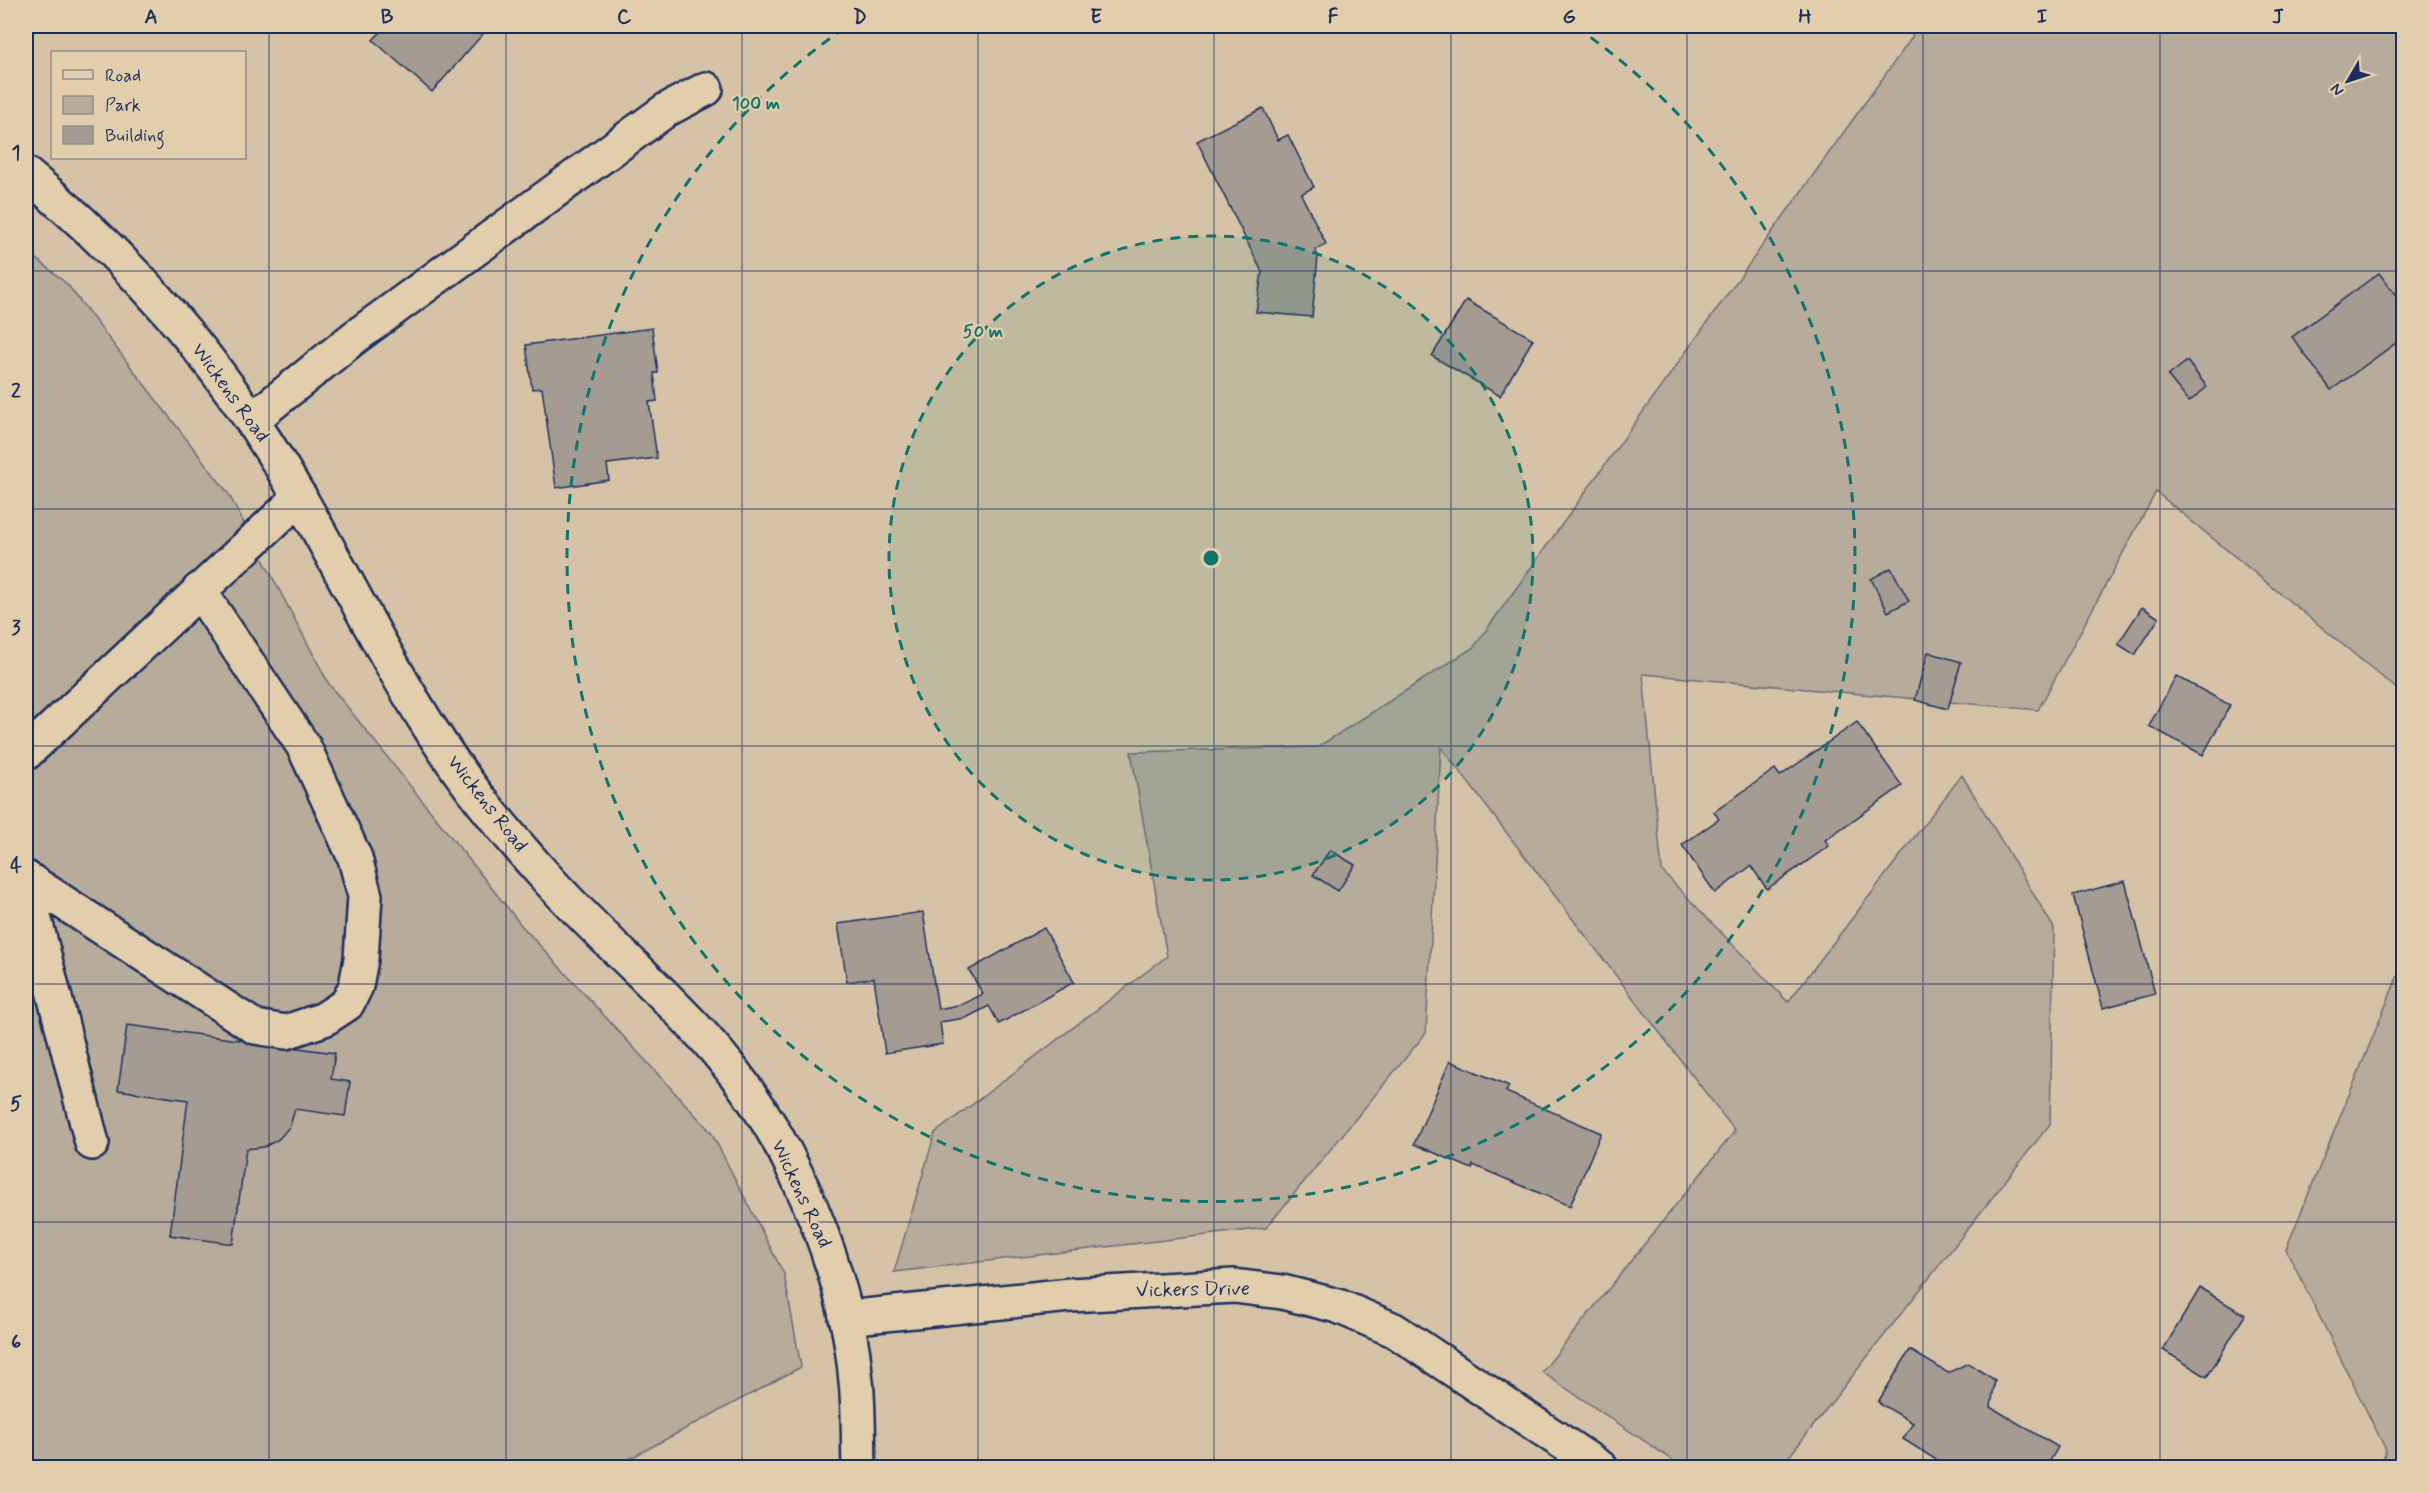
<svg xmlns="http://www.w3.org/2000/svg" width="2429" height="1493" viewBox="0 0 2429 1493" font-family="Mynerve,sans-serif">
	<rect width="100%" height="100%" fill="#d6c3a7"/>
	<filter id="ink" filterUnits="userSpaceOnUse"><feTurbulence type="fractalNoise" baseFrequency=".0167" numOctaves="2"/><feDisplacementMap in="SourceGraphic" scale="12" xChannelSelector="R" yChannelSelector="G"/><feConvolveMatrix kernelMatrix="1 2 1 2 8 2 1 2 1" color-interpolation-filters="sRGB"/></filter>
	<g filter="url(#ink)">
		<!-- green -->
		<g fill="#b7ab9b" stroke="#696d7c" stroke-width="1.5">
			<polygon points="1900,26 2403,26 2403,694 2156,492 2038,710 1643,674 1662,871 1788,1002 1962,775 2054,928 2050,1124 1781,1467 1683,1467 1542,1372 1735,1131 1441,747 1426,1033 1266,1228 894,1272 935,1133 1167,956 1131,752 1318,747 1474,647 1913,36"/>
			<polygon points="26,250 67,284 228,493 329,684 522,926 711,1132 784,1274 801,1367 614,1467 26,1467"/>
			<polygon points="2403,963 2404,1467 2380,1468 2386,1450 2286,1249"/>
		</g>
		<!-- building -->
		<g fill="#a49c93" stroke="#1b2f5e" stroke-width="1.5">
			<polygon points="386,26 487,26 489,27 432,92 373,40"/>
			<polygon points="1263,108 1278,140 1288,135 1314,187 1301,194 1326,244 1315,250 1318,256 1312,317 1256,312 1262,272 1197,141"/>
			<polygon points="2379,273 2404,306 2404,337 2331,390 2292,337"/>
			<polygon points="1466,300 1533,339 1500,396 1432,356"/>
			<polygon points="652,328 658,373 654,373 657,401 649,402 657,458 607,464 609,480 556,488 542,388 532,389 526,345"/>
			<polygon points="2187,361 2207,387 2189,402 2168,376"/>
			<polygon points="1891,568 1909,601 1888,612 1871,579"/>
			<polygon points="2142,607 2159,618 2135,655 2118,644"/>
			<polygon points="1928,652 1961,662 1948,709 1915,700"/>
			<polygon points="2176,676 2230,705 2203,755 2149,726"/>
			<polygon points="1857,722 1902,786 1825,840 1829,846 1767,889 1751,866 1715,893 1682,845 1719,819 1714,812 1775,769 1780,776"/>
			<polygon points="1330,850 1355,865 1338,891 1313,875"/>
			<polygon points="2125,881 2155,994 2103,1008 2073,895"/>
			<polygon points="923,912 938,1009 963,1004 983,994 969,970 1044,928 1074,982 999,1024 989,1006 966,1018 940,1022 943,1044 885,1053 874,978 847,982 838,924"/>
			<polygon points="127,1025 335,1053 331,1079 350,1082 345,1116 295,1109 290,1126 279,1139 264,1147 246,1149 233,1244 170,1235 188,1100 118,1090"/>
			<polygon points="1450,1061 1509,1086 1506,1092 1601,1133 1570,1206 1473,1165 1472,1169 1414,1144"/>
			<polygon points="2200,1288 2245,1315 2207,1377 2163,1350"/>
			<polygon points="1910,1350 1948,1373 1968,1363 1995,1380 1991,1407 2058,1447 2046,1468 1949,1468 1903,1439 1913,1423 1878,1402"/>
		</g>
		<g fill="none" stroke-linecap="round" stroke-linejoin="round">
			<defs>
				<g id="minor">
					<path d="M26,174C137,264 229,374 300,498C359,600 409,710 483,803C502,827 523,852 544,875C595,932 654,982 705,1038C741,1078 774,1127 797,1176C827,1239 850,1311 856,1381C859,1409 858,1439 859,1468"/>
					<polyline points="253,419 355,337 666,110 706,89"/>
					<polyline points="26,753 300,497"/>
					<polyline points="26,878 255,1027 286,1032 324,1019 347,1004 356,986 361,959 365,896 355,858 304,747 199,590"/>
					<polyline points="26,885 92,1143"/>
					<polyline points="846,1318 1070,1295 1234,1286 1282,1292 1338,1306 1394,1330 1601,1468"/>
				</g>
			</defs>
			<!-- minor casing -->
			<use href="#minor" stroke="#1b2f5e" stroke-width="38"/>
			<!-- minor -->
			<use href="#minor" stroke="#e2cdac" stroke-width="33"/>
		</g>
	</g>
	<!-- grid -->
	<path fill="none" stroke="#1b2f5e" stroke-width="1.5" stroke-opacity="0.55" d="M269,26V1468M506,26V1468M742,26V1468M978,26V1468M1214,26V1468M1451,26V1468M1687,26V1468M1923,26V1468M2160,26V1468M26,271H2404M26,509H2404M26,746H2404M26,984H2404M26,1222H2404"/>
	<!-- distance rings -->
	<circle cx="1211" cy="558" r="322" fill="#0f766e" fill-opacity=".12"/>
	<g fill="none" stroke="#0f766e" stroke-width="3" stroke-dasharray="10 8">
		<circle cx="1211" cy="558" r="322"/>
		<path d="M1576 27A644 644 0 1 1 846 27"/>
	</g>
	<g text-anchor="middle" dominant-baseline="central" stroke-width="4.5" stroke-linejoin="round" paint-order="stroke">
		<!-- street labels -->
		<g font-size="20" fill="#1b2f5e" stroke="#e2cdac">
			<text transform="translate(230 393) rotate(54)">Wickens Road</text>
			<text transform="translate(487 804) rotate(52)">Wickens Road</text>
			<text transform="translate(801 1194) rotate(65)">Wickens Road</text>
			<text transform="translate(1193 1290) rotate(-1)">Vickers Drive</text>
		</g>
	</g>
	<circle cx="1211" cy="558" r="9" fill="#0f766e" stroke="#e2cdac" stroke-width="3"/>
	<g font-size="18" text-anchor="middle" font-weight="bold" fill="#0f766e" stroke="#e2cdac" stroke-width="4.5" stroke-linejoin="round" paint-order="stroke">
		<text x="756" y="109">100 m</text>
		<text x="983" y="337">50 m</text>
	</g>
	<!-- margin -->
	<rect width="2429" height="1493" fill="none" stroke="#e2cdac" stroke-width="66"/>
	<!-- legend -->
	<rect x="51" y="51" width="195" height="108" fill="#e2cdac" stroke="#928e8d" stroke-width="1.5"/>
	<rect x="63" y="70" width="30" height="9" fill="#e2cdac" stroke="#928e8d" stroke-width="1.5"/>
	<text x="105" y="81" font-size="18" fill="#1b2f5e">Road</text>
	<rect x="63" y="96" width="30" height="18" fill="#b7ab9b" stroke="#928e8d" stroke-width="1.5"/>
	<text x="105" y="111" font-size="18" fill="#1b2f5e">Park</text>
	<rect x="63" y="126" width="30" height="18" fill="#a49c93" stroke="#928e8d" stroke-width="1.5"/>
	<text x="105" y="141" font-size="18" fill="#1b2f5e">Building</text>
	<!-- north arrow -->
	<g transform="translate(2348 81) rotate(231)" stroke="#e2cdac" stroke-width="4.5" paint-order="stroke">
	<path d="M0-4.5L10 22L0 15L-10 22Z" fill="#1b2f5e"/>
	<text y="-9" font-size="16" font-weight="bold" text-anchor="middle" fill="#1b2f5e">N</text>
	</g>
	<rect x="33" y="33" width="2363" height="1427" fill="none" stroke="#1b2f5e" stroke-width="2"/>
	<g font-size="20" text-anchor="middle" font-weight="bold" fill="#1b2f5e">
		<text x="151" y="23">A</text>
		<text x="387" y="23">B</text>
		<text x="624" y="23">C</text>
		<text x="860" y="23">D</text>
		<text x="1096" y="23">E</text>
		<text x="1333" y="23">F</text>
		<text x="1569" y="23">G</text>
		<text x="1805" y="23">H</text>
		<text x="2042" y="23">I</text>
		<text x="2278" y="23">J</text>
		<text x="16" y="159">1</text>
		<text x="16" y="397">2</text>
		<text x="16" y="634">3</text>
		<text x="16" y="872">4</text>
		<text x="16" y="1110">5</text>
		<text x="16" y="1348">6</text>
	</g>
</svg>
